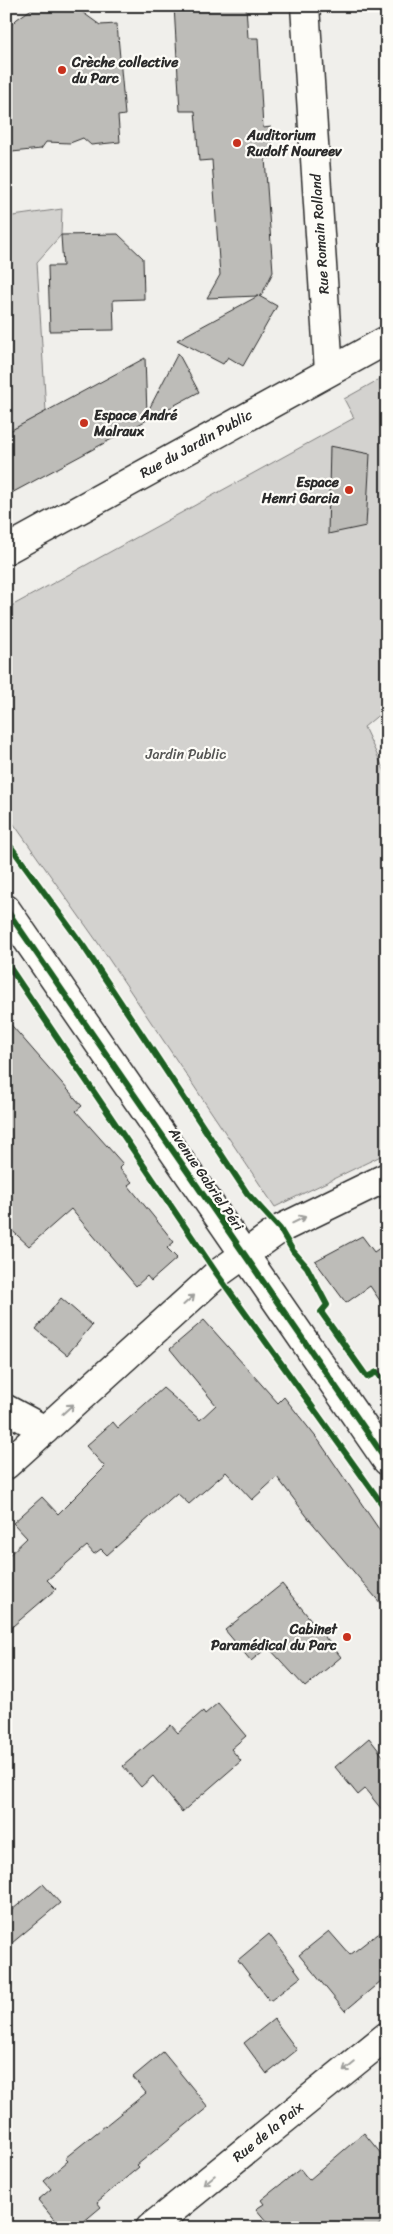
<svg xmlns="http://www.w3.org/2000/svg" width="393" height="2234" viewBox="0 0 393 2234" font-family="Sriracha,sans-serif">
	<rect width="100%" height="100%" fill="#f0efeb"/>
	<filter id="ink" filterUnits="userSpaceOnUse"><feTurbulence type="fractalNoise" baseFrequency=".02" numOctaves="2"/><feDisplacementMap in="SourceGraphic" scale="10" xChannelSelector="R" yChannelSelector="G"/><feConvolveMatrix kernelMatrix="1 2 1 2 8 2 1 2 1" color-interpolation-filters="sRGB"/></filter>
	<g filter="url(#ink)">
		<!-- green -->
		<g fill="#d3d2cf" stroke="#7f7e7d">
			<polygon points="62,209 61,235 37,262 46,412 6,433 6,217"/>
			<polygon points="387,375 387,708 364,727 387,776 387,1153 275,1207 96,940 6,813 6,609 354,418 344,399"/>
		</g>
		<!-- building -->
		<g fill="#bdbcb8" stroke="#2b2b2b">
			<polygon points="36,6 70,6 82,12 100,25 117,24 125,115 118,116 120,142 91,145 83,138 70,143 46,142 41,149 12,152 10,125 6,125 6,30 17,19"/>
			<polygon points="174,6 246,6 248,38 258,38 263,128 271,127 273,158 265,158 273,272 261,296 259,296 277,306 243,366 228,357 223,364 177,340 258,296 207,298 220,275 212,160 199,161 195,111 180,111"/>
			<polygon points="118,234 143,258 144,299 113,300 114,330 50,331 48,266 63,266 61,235"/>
			<polygon points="178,353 199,392 6,496 6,433 145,358 147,413"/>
			<polygon points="330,446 370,454 366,526 328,534"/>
			<polygon points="6,1019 82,1106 76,1111 123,1164 119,1168 132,1182 128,1185 174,1242 167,1248 177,1258 151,1281 147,1276 136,1286 71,1209 29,1246 6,1225"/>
			<polygon points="362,1236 374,1252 387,1243 387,1311 370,1286 346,1303 315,1261"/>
			<polygon points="61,1298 92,1325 67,1355 36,1329"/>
			<polygon points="204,1320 278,1403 284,1397 319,1441 387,1541 387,1611 309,1519 277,1477 252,1500 226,1472 189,1504 177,1493 107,1555 101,1549 94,1554 87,1546 47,1580 56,1589 6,1632 6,1558 27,1538 13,1523 42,1497 58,1514 105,1467 86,1446 113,1422 118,1428 163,1388 200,1420 216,1405 170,1349"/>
			<polygon points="282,1584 341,1657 305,1687 268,1647 251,1661 225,1630"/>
			<polygon points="218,1703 246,1736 231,1749 241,1761 182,1812 153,1776 141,1787 123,1766 171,1725 178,1733 203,1711 205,1714"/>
			<polygon points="369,1738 387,1761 387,1816 365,1789 358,1795 335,1767"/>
			<polygon points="43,1884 60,1903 6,1948 6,1915"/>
			<polygon points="387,1926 387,1976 345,2011 299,1955 329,1931 350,1955"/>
			<polygon points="269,1934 301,1977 270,2001 238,1960"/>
			<polygon points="274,2019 297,2050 267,2074 244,2043"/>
			<polygon points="163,2052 208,2107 137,2165 139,2167 97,2202 101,2207 76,2228 61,2228 38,2200 51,2189 44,2181 68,2161 65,2158 146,2093 133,2077"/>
			<polygon points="364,2133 387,2161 387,2218 375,2228 272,2228 256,2209 264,2204 261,2200 300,2169 309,2180"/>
		</g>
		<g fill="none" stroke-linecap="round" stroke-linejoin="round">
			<defs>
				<g id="minor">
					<polyline points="305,6 329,371"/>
					<polyline points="6,550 387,340"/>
					<polyline points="6,1409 45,1430"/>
					<polyline points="6,1465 217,1274 280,1229 387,1177"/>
					<polyline points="150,2228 387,2036"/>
				</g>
				<polyline id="tertiary" points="6,909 387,1461"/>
			</defs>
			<!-- minor casing -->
			<use href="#minor" stroke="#2b2b2b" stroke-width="31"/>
			<!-- tertiary casing -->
			<use href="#tertiary" stroke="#2b2b2b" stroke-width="31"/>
			<!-- minor -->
			<use href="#minor" stroke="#fdfcf7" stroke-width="28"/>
			<!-- tertiary -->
			<use href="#tertiary" stroke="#fdfcf7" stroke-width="28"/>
			<defs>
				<g id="cycleway">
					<polyline points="6,840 84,947 247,1193 280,1229 293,1251 307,1267 327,1305 321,1312 367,1377 377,1372 387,1386"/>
					<polyline points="6,909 387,1461"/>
					<polyline points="6,962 217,1274 387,1511"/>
				</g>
			</defs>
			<!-- cycleway casing -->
			<use href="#cycleway" stroke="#fdfcf7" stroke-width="9"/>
			<!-- cycleway -->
			<use href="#cycleway" stroke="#1b5e20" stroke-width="6"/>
		</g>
		<!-- one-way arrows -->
		<defs><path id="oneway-shaft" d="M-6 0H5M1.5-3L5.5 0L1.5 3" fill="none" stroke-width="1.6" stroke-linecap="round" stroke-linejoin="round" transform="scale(1.25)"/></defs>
		<g stroke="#9e9e9b">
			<use href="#oneway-shaft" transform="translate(299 1220) rotate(-26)"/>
			<use href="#oneway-shaft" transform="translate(189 1300) rotate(-42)"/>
			<use href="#oneway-shaft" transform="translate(68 1409) rotate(-42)"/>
			<use href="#oneway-shaft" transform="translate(349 2067) rotate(141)"/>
			<use href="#oneway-shaft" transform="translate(209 2180) rotate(141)"/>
		</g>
	</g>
	<!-- markers -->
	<g fill="#c8321e" stroke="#fdfcf7" stroke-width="2">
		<circle cx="62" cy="70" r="5"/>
		<circle cx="237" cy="143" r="5"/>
		<circle cx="84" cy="423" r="5"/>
		<circle cx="349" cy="490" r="5"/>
		<circle cx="347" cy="1637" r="5"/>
	</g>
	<g text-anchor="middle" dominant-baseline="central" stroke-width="4.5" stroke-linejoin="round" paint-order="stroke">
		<!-- poi labels -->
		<g font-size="14" font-weight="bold" fill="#2b2b2b" stroke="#fdfcf7" text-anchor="start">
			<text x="72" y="62">Crèche collective<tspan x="72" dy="16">du Parc</tspan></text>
			<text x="247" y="135">Auditorium<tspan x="247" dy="16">Rudolf Noureev</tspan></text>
			<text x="94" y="415">Espace André<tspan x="94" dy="16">Malraux</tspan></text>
			<text x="339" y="482" text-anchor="end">Espace<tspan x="339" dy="16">Henri Garcia</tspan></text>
			<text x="337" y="1629" text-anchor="end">Cabinet<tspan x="337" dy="16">Paramédical du Parc</tspan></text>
		</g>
		<!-- street labels -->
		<g font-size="14" fill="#2b2b2b" stroke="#fdfcf7">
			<text transform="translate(320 234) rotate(-94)">Rue Romain Rolland</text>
			<text transform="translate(196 444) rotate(-29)">Rue du Jardin Public</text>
			<text transform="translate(206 1179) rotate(56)">Avenue Gabriel Péri</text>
			<text transform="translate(268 2132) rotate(-39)">Rue de la Paix</text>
		</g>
		<!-- park labels -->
		<g font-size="14" fill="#555554" stroke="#fdfcf7">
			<text x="186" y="754">Jardin Public</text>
		</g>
	</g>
	<!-- margin -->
	<rect width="393" height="2234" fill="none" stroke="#fdfcf7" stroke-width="25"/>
	<rect x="12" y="12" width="368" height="2209" fill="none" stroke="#2b2b2b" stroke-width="2" filter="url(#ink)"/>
</svg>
